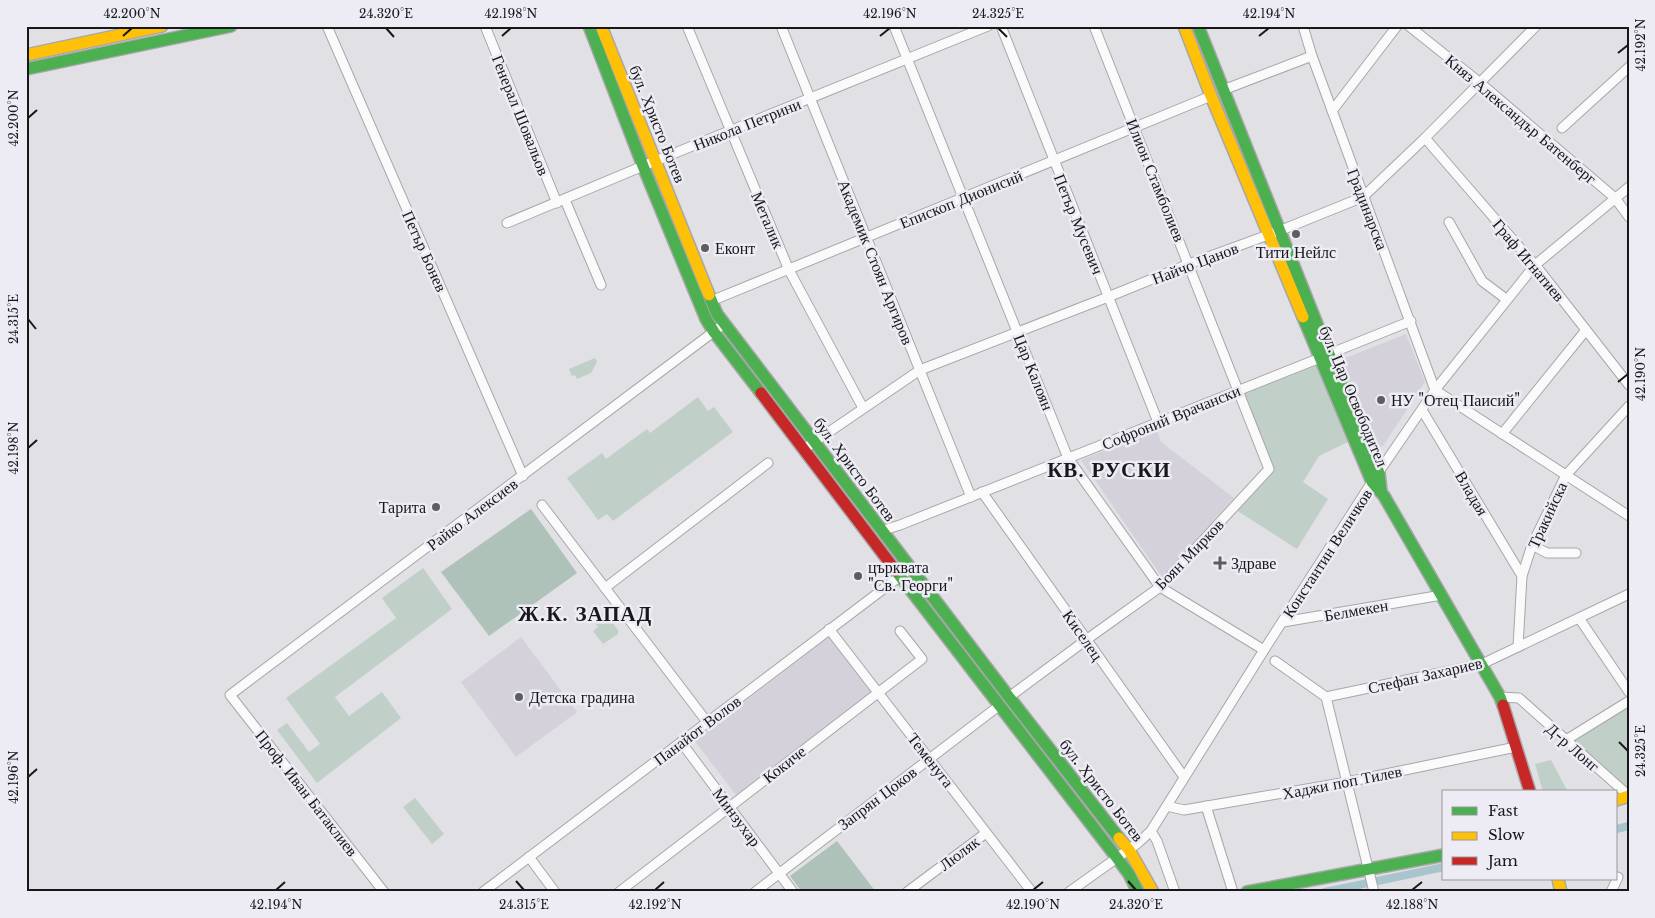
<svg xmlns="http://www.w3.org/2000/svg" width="1655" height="918" viewBox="0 0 1655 918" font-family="'Libre Baskerville',serif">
	<rect width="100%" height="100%" fill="#e1e0e4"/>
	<!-- built -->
	<g fill="#d4d1db">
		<polygon points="1406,334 1425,382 1383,446 1369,450 1333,363"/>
		<polygon points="1157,430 1161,442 1234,498 1162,577 1081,460"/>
		<polygon points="832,635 874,690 736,795 694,740"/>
		<polygon points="521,637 577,712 516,757 461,682"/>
	</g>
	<!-- green -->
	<g fill="#c0d0c9">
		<polygon points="595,358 597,362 591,373 577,379 575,375 572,376 569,369"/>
		<polygon points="1320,358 1354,439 1319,456 1303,482 1328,499 1297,549 1233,508 1269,469 1239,390"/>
		<polygon points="698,397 708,411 714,407 733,432 613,521 607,514 598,520 567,478 602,453 606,459 647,429 650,433"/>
		<polygon points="423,568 452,609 335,697 349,716 382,692 401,718 317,783 277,730 287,723 309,752 320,744 286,698 396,618 382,598"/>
		<polygon points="604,612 618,630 618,634 603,644 593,631 598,627 593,620"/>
		<polygon points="1629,701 1629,795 1566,740"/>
		<polygon points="1551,760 1568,792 1543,792 1535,764"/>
		<polygon points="415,798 444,834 432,844 403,807"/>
	</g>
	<!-- forest -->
	<g fill="#aec2ba">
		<polygon points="531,509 577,573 489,636 441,572"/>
		<polygon points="837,841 876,892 802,892 790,876"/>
	</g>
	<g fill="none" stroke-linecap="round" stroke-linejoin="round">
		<!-- canal -->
		<g stroke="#a8c5ce" stroke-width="8">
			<polyline points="1616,829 1629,826"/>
			<polyline points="1325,892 1444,867"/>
		</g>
		<defs>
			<g id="street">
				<polyline points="327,26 523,476"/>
				<polyline points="485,26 557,203"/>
				<polyline points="687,26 789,270 863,408"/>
				<polyline points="781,26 971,497"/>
				<polyline points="894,26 1068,458 1160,587 1264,650"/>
				<polyline points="1001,26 1158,422"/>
				<polyline points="1303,26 1312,56 1435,390 1629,516"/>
				<polyline points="1409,26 1479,82 1615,198 1629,217"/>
				<polyline points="1223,90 1312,56"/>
				<polyline points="1332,111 1397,26"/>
				<polyline points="1562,128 1629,67"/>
				<polyline points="1425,138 1540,271 1629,385"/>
				<polyline points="565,200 601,285"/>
				<polyline points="1449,222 1482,281 1506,299"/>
				<polyline points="507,223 643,166 988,26"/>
				<polyline points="711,301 1211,96"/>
				<polyline points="1329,354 1411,321"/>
				<polyline points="1422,410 1522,576"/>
				<polyline points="1502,434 1586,330"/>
				<polyline points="804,449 920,370 1108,297 1189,264 1279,231 1363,197 1425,138 1536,26"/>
				<polyline points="982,492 1184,777"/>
				<polyline points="542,505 707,722"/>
				<polyline points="881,531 900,525 1320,358"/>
				<polyline points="1532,545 1547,553 1576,553"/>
				<polyline points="605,588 768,463"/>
				<polyline points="1579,618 1629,692"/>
				<polyline points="1283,622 1442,595"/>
				<polyline points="829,629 1032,892"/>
				<polyline points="1518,647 1522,576 1532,545 1566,475 1629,406"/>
				<polyline points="1275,661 1326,697 1374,892"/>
				<polyline points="1009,697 1086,640 1160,587 1269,469 1094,26"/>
				<polyline points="1326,697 1482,664 1629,594"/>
				<polyline points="1500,697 1519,698 1628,795"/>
				<polyline points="1566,740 1629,701"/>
				<polyline points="681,742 793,892"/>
				<polyline points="1167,806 1184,810 1347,782 1516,747"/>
				<polyline points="1206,806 1233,892"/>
				<polyline points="1151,831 1157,841 1175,892"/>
				<polyline points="529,857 555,892"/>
				<polyline points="384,892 230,695 724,324"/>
				<polyline points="483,892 911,568"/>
				<polyline points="619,892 922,659 900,631"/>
				<polyline points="755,892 1000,705"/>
				<polyline points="907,892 986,833"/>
				<polyline points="1069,892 1138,843 1151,831 1264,650 1372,482 1435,390 1535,265 1629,187"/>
				<polyline points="1611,892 1618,877"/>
			</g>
			<g id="fast">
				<polyline points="589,26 643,166 706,319 714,332 761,393"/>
				<polyline points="1198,26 1329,354 1379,473 1381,491"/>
				<polyline points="26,69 231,26"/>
				<polyline points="709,295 717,314 1009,697 1119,838"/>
				<polyline points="1303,317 1372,482 1384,496 1500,697 1503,705"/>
				<polyline points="896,571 1117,858 1129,874 1138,892"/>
				<polyline points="1247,892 1444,855"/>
			</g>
			<g id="slow">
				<polyline points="601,26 709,295"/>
				<polyline points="1184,26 1211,96 1303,317"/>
				<polyline points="26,55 162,26"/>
				<polyline points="1616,800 1629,796"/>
				<polyline points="1119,838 1129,850 1153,892"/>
				<polyline points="1558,879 1561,892"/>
			</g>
			<g id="jam">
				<polyline points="761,393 896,571"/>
				<polyline points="1503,705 1530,792"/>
			</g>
		</defs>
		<!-- street casing -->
		<use href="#street" stroke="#a7a6a9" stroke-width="11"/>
		<!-- fast casing -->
		<use href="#fast" stroke="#a7a6a9" stroke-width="14"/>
		<!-- slow casing -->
		<use href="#slow" stroke="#a7a6a9" stroke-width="14"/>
		<!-- jam casing -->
		<use href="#jam" stroke="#a7a6a9" stroke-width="14"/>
		<!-- street -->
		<use href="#street" stroke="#fafafb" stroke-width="9"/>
		<!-- fast -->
		<use href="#fast" stroke="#4caf50" stroke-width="11"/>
		<!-- slow -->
		<use href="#slow" stroke="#ffc107" stroke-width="11"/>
		<!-- jam -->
		<use href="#jam" stroke="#c62828" stroke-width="11"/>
	</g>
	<!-- ticks -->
	<path fill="none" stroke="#18181a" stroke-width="2" d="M386,28L394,37M998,28L1007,37M123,36L132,28M502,36L511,28M880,36L890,28M1259,36L1269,28M1618,53L1628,45M28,118L37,110M28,319L36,329M1618,382L1628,374M28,448L37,440M1619,742L1628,751M28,777L37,769M516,881L524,890M1128,881L1136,890M276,890L285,882M655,890L664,882M1033,890L1043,882M1412,890L1422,882"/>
	<!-- markers -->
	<g fill="#5e5e61" stroke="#edebf4" stroke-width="2">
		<circle cx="1296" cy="234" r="5"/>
		<circle cx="705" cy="248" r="5"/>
		<circle cx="1381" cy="400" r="5"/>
		<circle cx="436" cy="507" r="5"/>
		<path d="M1217.5 555.5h5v5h5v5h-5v5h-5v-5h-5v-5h5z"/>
		<circle cx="858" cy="576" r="5"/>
		<circle cx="519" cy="697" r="5"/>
	</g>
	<g text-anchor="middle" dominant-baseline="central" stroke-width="5" stroke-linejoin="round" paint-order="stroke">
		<!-- street labels -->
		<g font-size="16" fill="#18181a" stroke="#edebf4">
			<text transform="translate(521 115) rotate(68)">Генерал Шовальов</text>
			<text transform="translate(1521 119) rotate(40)">Княз Александър Батенберг</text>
			<text transform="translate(658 124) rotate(68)">бул. Христо Ботев</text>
			<text transform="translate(747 124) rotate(-22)">Никола Петрини</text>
			<text transform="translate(1156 180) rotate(68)">Илион Стамболиев</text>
			<text transform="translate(961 199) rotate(-22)">Епископ Дионисий</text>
			<text transform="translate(1368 209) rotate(69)">Градинарска</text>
			<text transform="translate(768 220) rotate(67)">Металик</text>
			<text transform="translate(1079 224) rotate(68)">Петър Мусевич</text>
			<text transform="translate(425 251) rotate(66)">Петър Бонев</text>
			<text transform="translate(1529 260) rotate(50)">Граф Игнатиев</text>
			<text transform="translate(876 262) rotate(68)">Академик Стоян Аргиров</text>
			<text transform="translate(1195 263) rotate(-21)">Найчо Цанов</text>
			<text transform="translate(1034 372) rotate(68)">Цар Калоян</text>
			<text transform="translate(1354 396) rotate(67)">бул. Цар Освободител</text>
			<text transform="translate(1171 417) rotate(-22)">Софроний Врачански</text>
			<text transform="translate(855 469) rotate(53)">бул. Христо Ботев</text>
			<text transform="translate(1472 493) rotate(59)">Владая</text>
			<text transform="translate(472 514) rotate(-37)">Райко Алексиев</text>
			<text transform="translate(1547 515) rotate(-65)">Тракийска</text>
			<text transform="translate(1327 553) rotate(-57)">Константин Величков</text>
			<text transform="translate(1189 554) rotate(-46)">Боян Мирков</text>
			<text transform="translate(1356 610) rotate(-10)">Белмекен</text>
			<text transform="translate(1083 635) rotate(55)">Киселец</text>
			<text transform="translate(1425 675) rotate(-13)">Стефан Захариев</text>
			<text transform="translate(697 730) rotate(-37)">Панайот Волов</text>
			<text transform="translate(1573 747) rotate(41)">Д-р Лонг</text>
			<text transform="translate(931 760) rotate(52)">Теменуга</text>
			<text transform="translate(784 764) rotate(-38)">Кокиче</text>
			<text transform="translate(1342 782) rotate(-11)">Хаджи поп Тилев</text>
			<text transform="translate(1102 790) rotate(52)">бул. Христо Ботев</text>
			<text transform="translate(307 793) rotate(52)">Проф. Иван Батаклиев</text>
			<text transform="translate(877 798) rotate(-37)">Запрян Цоков</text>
			<text transform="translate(737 817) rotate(53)">Минзухар</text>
			<text transform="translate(959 853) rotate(-37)">Люляк</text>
		</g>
		<!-- poi labels -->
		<g font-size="16" fill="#18181a" stroke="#edebf4" text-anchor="start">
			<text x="715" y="248">Еконт</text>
			<text x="1296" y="252" text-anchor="middle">Тити Нейлс</text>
			<text x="1391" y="400">НУ "Отец Паисий"</text>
			<text x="426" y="507" text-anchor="end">Тарита</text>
			<text x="1231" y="563">Здраве</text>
			<text x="868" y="567">църквата<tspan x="868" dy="18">"Св. Георги"</tspan></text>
			<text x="529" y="697">Детска градина</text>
		</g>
		<!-- district labels -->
		<g font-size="21" font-weight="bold" letter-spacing="1" fill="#18181a" stroke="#edebf4">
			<text x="1109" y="470">КВ. РУСКИ</text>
			<text x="585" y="614">Ж.К. ЗАПАД</text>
		</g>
	</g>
	<!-- border -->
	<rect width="1655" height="918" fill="none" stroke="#edebf4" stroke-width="55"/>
	<!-- legend -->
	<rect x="1442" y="790" width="175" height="90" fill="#edebf4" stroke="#98979d"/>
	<rect x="1452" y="807" width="25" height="8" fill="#4caf50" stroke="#98979d"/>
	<text x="1488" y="816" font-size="15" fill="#18181a">Fast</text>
	<rect x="1452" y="832" width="25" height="8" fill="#ffc107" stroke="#98979d"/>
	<text x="1488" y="840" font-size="15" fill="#18181a">Slow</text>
	<rect x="1452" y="857" width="25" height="8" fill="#c62828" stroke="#98979d"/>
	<text x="1488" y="866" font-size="15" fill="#18181a">Jam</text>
	<rect x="28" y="28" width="1600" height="862" fill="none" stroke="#18181a" stroke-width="2"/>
	<g font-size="12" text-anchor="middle" fill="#18181a">
		<text x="132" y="18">42.200°N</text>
		<text x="386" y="18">24.320°E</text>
		<text x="511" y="18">42.198°N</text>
		<text x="890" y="18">42.196°N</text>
		<text x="998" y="18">24.325°E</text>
		<text x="1269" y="18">42.194°N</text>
		<text transform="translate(1641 45) rotate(-90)" y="4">42.192°N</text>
		<text transform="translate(14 118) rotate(-90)" y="4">42.200°N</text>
		<text transform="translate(14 319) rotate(-90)" y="4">24.315°E</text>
		<text transform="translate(1641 374) rotate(-90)" y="4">42.190°N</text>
		<text transform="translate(14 448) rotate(-90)" y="4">42.198°N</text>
		<text transform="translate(1641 751) rotate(-90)" y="4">24.325°E</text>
		<text transform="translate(14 777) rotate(-90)" y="4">42.196°N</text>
		<text x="276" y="909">42.194°N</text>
		<text x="524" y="909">24.315°E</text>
		<text x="655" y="909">42.192°N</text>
		<text x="1033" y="909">42.190°N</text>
		<text x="1136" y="909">24.320°E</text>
		<text x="1412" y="909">42.188°N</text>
	</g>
</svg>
